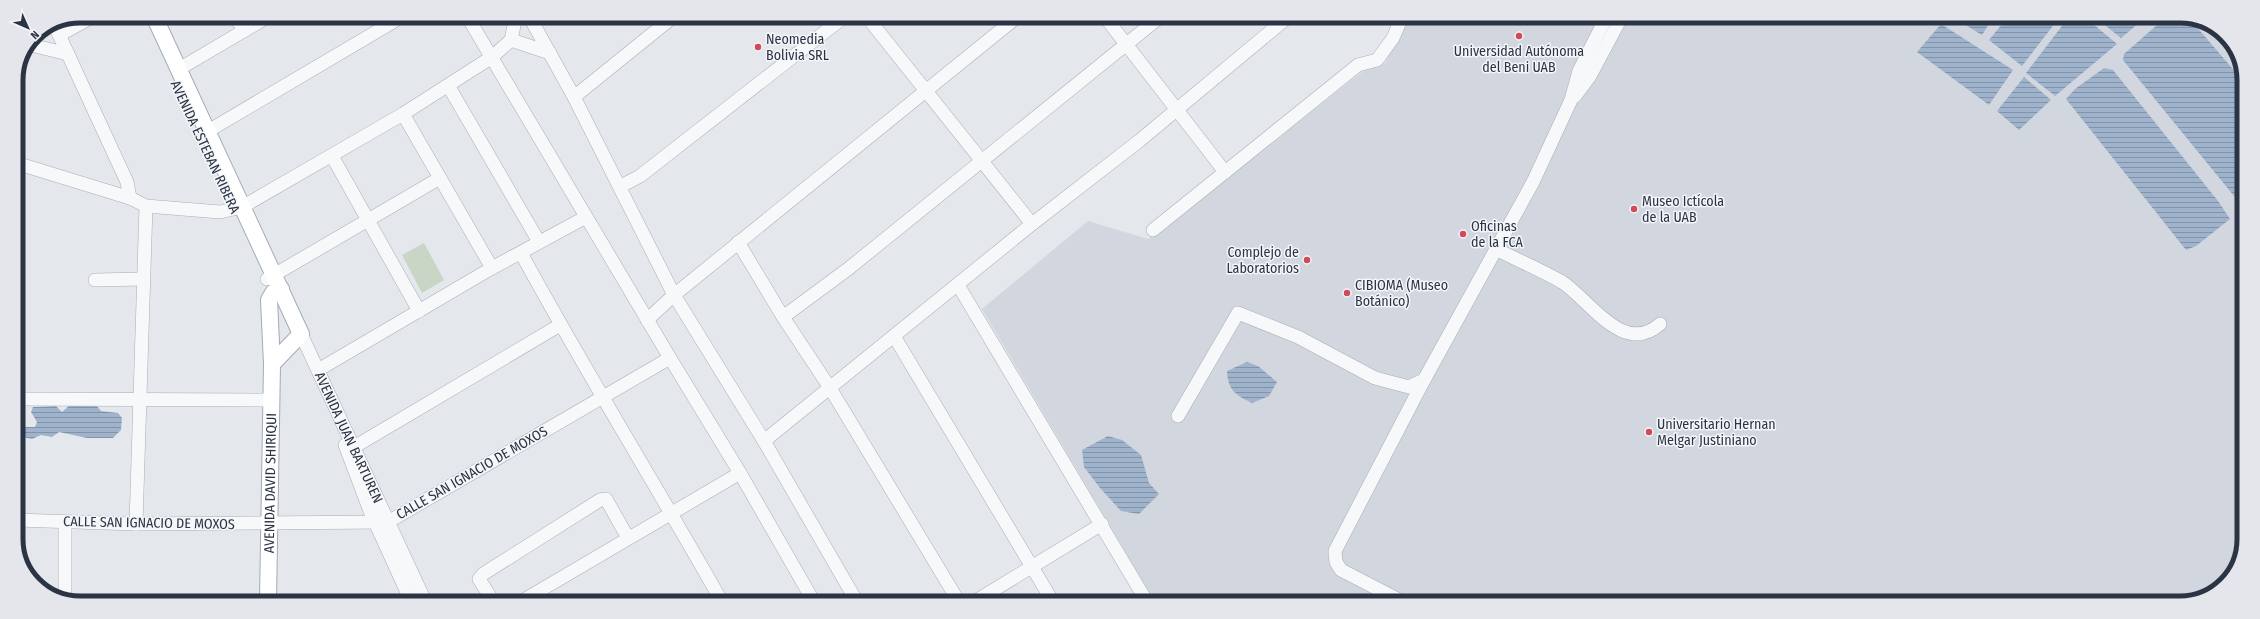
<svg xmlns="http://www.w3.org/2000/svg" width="2260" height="619" viewBox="0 0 2260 619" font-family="'Fira Sans Condensed',sans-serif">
	<defs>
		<pattern id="water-rules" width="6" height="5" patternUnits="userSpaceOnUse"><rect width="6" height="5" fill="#9fb4cc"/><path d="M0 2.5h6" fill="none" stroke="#8293a7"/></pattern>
	</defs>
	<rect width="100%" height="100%" fill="#e4e7ec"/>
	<!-- built -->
	<polygon fill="#d2d6de" points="1408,17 2196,18 2228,38 2244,76 2242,555 2219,590 2180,603 1155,602 982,309 1088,221 1148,239 1362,72 1385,63"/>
	<!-- grass -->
	<polygon fill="#c9d6c5" points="424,243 444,280 422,293 402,255"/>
	<!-- water -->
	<g fill="url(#water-rules)">
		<polygon points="1954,18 1993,18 1982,35"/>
		<polygon points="2007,18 2059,18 2022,66 1989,40"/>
		<polygon points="2068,18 2086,18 2117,44 2055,96 2026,73"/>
		<polygon points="2096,18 2145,18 2121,38"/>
		<polygon points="2165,18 2189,18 2244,82 2243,207 2123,60 2124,54"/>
		<polygon points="1941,24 2013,70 1989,105 1917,52"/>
		<polygon points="2104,68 2113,70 2218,201 2230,219 2196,246 2186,250 2066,99 2075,89"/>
		<polygon points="2024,77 2051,100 2019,130 1997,111"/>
		<path d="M1247,362L1258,366L1277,382L1269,396L1252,403C1235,395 1228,390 1227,371Z"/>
		<polygon points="70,405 96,405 101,411 118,413 122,418 121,430 113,438 87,438 59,432 52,437 41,435 32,439 23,437 25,427 35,427 37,422 31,412 33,407 56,406 62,412"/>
		<polygon points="1108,436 1122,440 1141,455 1149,483 1159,494 1139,514 1121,511 1100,488 1084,467 1082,450"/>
	</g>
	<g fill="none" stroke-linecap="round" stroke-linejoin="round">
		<defs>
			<g id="minor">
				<polyline points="235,16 244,31"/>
				<polyline points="467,16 670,358 740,473 814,602"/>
				<polyline points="529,16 574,97 674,295 647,320"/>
				<polyline points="867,17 1032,224"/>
				<polyline points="1105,17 1225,172"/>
				<polyline points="55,26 127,182 130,198"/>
				<polyline points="59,35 94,16"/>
				<polyline points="511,40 550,53"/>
				<polyline points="31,45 68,54"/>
				<polyline points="179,69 269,16"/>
				<polyline points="449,87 539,242"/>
				<polyline points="1575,96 1590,76 1621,18"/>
				<polyline points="574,97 673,17"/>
				<polyline points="403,114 492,268"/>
				<polyline points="208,131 403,16"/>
				<polyline points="332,156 419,311"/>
				<polyline points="16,163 130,198 146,206 220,212 242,207 403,114 492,57 511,40 516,16"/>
				<polyline points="621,186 640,176 844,17"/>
				<polyline points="1153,230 1358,65 1377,60 1393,38 1402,17"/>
				<polyline points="738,242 783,317 830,388 959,602"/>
				<path d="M1496,249C1517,260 1541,270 1562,282C1589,299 1623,357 1660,324"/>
				<path d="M521,253C585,371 656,485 722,602"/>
				<polyline points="267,279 440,178"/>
				<polyline points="95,280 144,279"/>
				<polyline points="958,285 1147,602"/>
				<polyline points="783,317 848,269 1160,17"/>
				<path id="s1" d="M301,334L425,601"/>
				<polyline points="894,336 1053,602"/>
				<polyline points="318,370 492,268 586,217"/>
				<polyline points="16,399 272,400"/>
				<polyline points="1178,416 1238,313 1298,337 1375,378 1409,387 1424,380 1533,182 1571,100 1579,71 1606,18"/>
				<polyline points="764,441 1032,224 1139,141 1288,17"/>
				<polyline points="345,445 370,511 411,601"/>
				<polyline points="354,447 560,325"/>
				<polyline points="16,520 136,524 388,522 670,358"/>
				<polyline points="65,522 65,601"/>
				<polyline points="136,524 146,206"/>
				<polyline points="493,601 479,579 483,574 600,500 606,499 628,538"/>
				<polyline points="522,601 740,473"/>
				<polyline points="857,602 764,441 674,295 1017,17"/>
				<polyline points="974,602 1102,524"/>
				<polyline points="1403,602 1341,570 1336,562 1335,551 1424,380"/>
			</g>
			<g id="major">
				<polyline points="154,16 301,334 272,364"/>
				<path id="s2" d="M268,601L272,364L269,300L273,293L281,289"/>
			</g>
		</defs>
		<!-- minor casing -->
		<use href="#minor" stroke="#a9aeb7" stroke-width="14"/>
		<!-- major casing -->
		<use href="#major" stroke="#a3abb8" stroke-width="18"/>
		<!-- minor -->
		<use href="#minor" stroke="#f7f8fa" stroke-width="13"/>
		<!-- major -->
		<use href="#major" stroke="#fff" stroke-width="16"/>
	</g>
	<!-- markers -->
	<g fill="#d1495b" stroke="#f4f6f9" stroke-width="1.5">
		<circle cx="1519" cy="36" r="4"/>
		<circle cx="758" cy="47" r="4"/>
		<circle cx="1634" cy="209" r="4"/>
		<circle cx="1463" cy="234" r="4"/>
		<circle cx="1307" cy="260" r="4"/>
		<circle cx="1347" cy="293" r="4"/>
		<circle cx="1649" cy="432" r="4"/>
	</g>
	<g text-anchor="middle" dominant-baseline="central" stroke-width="3" stroke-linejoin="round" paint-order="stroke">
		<!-- poi labels -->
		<g font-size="14" fill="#2b3445" stroke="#f4f6f9" text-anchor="start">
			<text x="766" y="39">Neomedia<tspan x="766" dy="16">Bolivia SRL</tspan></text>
			<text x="1519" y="51" text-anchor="middle">Universidad Autónoma<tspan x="1519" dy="16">del Beni UAB</tspan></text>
			<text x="1642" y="201">Museo Ictícola<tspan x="1642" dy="16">de la UAB</tspan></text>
			<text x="1471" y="226">Oficinas<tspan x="1471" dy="16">de la FCA</tspan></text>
			<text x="1299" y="252" text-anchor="end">Complejo de<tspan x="1299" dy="16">Laboratorios</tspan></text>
			<text x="1355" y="285">CIBIOMA (Museo<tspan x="1355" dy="16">Botánico)</tspan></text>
			<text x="1657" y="424">Universitario Hernan<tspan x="1657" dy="16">Melgar Justiniano</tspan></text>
		</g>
		<!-- street labels -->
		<g font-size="14" fill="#2b3445" stroke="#f4f6f9">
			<text transform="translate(205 147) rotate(65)">AVENIDA ESTEBAN RIBERA</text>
			<text stroke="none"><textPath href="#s1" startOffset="114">AVENIDA JUAN BARTUREN</textPath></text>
			<text transform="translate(472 473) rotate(-30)">CALLE SAN IGNACIO DE MOXOS</text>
			<text stroke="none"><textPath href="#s2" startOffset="118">AVENIDA DAVID SHIRIQUI</textPath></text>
			<text transform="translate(149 523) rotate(1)">CALLE SAN IGNACIO DE MOXOS</text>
		</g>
	</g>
	<!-- crop -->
	<path d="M0 0H2260V619H0ZM80 23H2180A57 57 0 0 1 2237 80V539A57 57 0 0 1 2180 596H80A57 57 0 0 1 23 539V80A57 57 0 0 1 80 23Z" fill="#e4e6eb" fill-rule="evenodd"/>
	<path fill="none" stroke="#2b3445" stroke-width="5" d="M80 23H2180A57 57 0 0 1 2237 80V539A57 57 0 0 1 2180 596H80A57 57 0 0 1 23 539V80A57 57 0 0 1 80 23Z"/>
	<!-- north arrow -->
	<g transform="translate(28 28) rotate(135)" stroke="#f4f6f9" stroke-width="3" paint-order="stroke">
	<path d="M0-3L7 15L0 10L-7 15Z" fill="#2b3445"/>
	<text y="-6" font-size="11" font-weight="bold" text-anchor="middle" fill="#2b3445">N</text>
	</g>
</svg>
